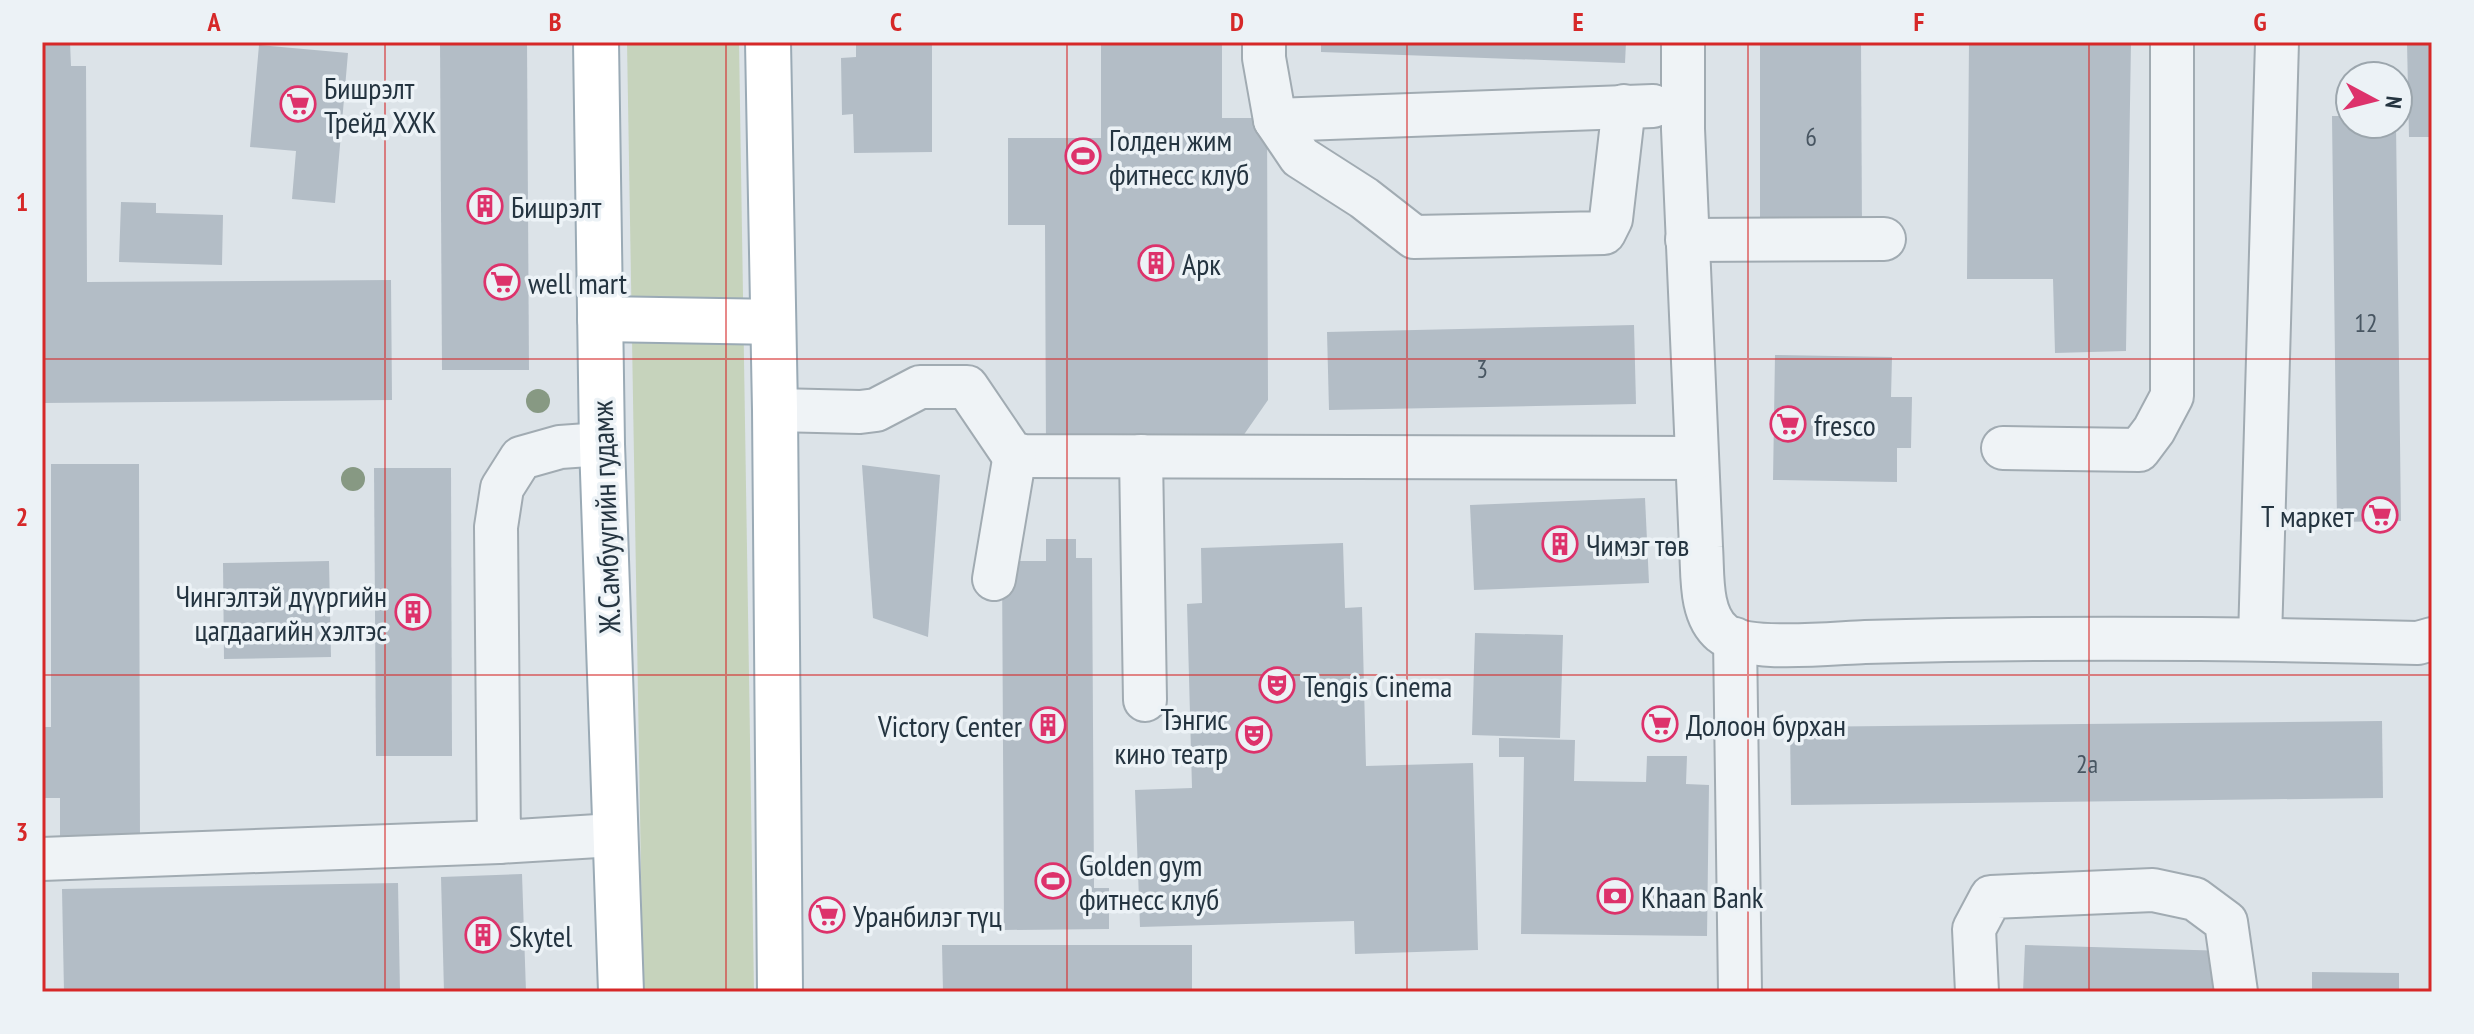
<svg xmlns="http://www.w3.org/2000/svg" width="2474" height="1034" viewBox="0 0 2474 1034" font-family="'PT Sans Narrow',sans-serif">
	<rect width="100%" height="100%" fill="#dce3e8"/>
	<!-- green -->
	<polygon fill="#c6d3bc" points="627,42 739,42 754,992 643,992"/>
	<!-- building -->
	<g fill="#b3bdc6">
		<polygon points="42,42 70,42 71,66 86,66 87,282 391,280 392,400 42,403"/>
		<polygon points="440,42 527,42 529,370 442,370"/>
		<polygon points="856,42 932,42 932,152 854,153 853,114 842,115 841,58 856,57"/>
		<polygon points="1101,42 1222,42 1222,118 1267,118 1268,400 1234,449 1046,450 1045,225 1008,225 1008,138 1101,138"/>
		<polygon points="1321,42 1626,42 1625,63 1321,52"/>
		<polygon points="1760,42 1861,42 1862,230 1760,230"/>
		<polygon points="1969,42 2131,42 2126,351 2055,353 2053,279 1967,279"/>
		<polygon points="2407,42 2432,42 2432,137 2409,137"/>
		<polygon points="259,45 348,53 335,203 292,199 296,151 250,147"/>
		<polygon points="2332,116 2350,116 2350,124 2396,124 2401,521 2337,522"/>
		<polygon points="121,202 156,203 156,213 223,215 222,265 119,262"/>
		<polygon points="1634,325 1636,404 1329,410 1327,332"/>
		<polygon points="1775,355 1892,357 1891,397 1912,397 1911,448 1897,448 1897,482 1773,480"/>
		<polygon points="51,464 139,464 140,840 60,840 60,798 42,798 42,727 51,727"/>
		<polygon points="862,465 940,475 928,637 873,618"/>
		<polygon points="374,468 451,468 452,756 376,756"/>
		<polygon points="1645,498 1649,583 1474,590 1470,505"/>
		<polygon points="1046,539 1076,539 1076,558 1092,558 1094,888 1109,888 1109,929 1004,930 1002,561 1046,561"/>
		<polygon points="1343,543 1345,608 1362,607 1366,766 1473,763 1478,950 1355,954 1354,921 1140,927 1135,790 1192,788 1187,604 1202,603 1201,548"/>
		<polygon points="329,561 331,657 224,659 223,563"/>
		<polygon points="1475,633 1563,635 1560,738 1472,735"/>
		<polygon points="2382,721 2383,798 1791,805 1790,727"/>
		<polygon points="1499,738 1575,740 1574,781 1646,782 1647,756 1687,756 1686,784 1709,785 1707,936 1521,934 1524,757 1499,757"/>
		<polygon points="522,874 526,992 444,992 441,877"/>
		<polygon points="398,883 400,992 64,992 62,889"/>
		<polygon points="942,945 1192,945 1192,992 943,992"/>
		<polygon points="2025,945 2228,951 2226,992 2023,992"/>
		<polygon points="2312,972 2399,973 2399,992 2312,992"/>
	</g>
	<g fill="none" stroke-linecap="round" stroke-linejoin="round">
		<defs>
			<g id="minor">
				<polyline points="1264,42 1264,58 1275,120 1300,157 1364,198 1414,237 1604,233 1611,219 1624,106"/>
				<path d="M1683,42V129L1701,547C1703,573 1699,614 1722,633C1745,653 1833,643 1865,642C2049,637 2234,638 2418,643L2432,639"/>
				<polyline points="1275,120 1653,106"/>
				<polyline points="1687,240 1884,239"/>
				<polyline points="775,410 860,412 876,410 920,387 967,387 1009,449 1015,454 1024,456 1696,458"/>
				<polyline points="602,444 560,447 521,458 502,488 496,527 499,842 614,835"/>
				<polyline points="2003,448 2139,450 2154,430 2172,396 2172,42"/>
				<polyline points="1141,456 1145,700"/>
				<polyline points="994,579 1015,454"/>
				<polyline points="1735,639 1740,992"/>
				<polyline points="2260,639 2277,42"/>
				<polyline points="42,859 499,842"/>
				<polyline points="1977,992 1974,929 1991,897 2153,890 2195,899 2226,922 2236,992"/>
			</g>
			<g id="major">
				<polyline points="596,42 602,444 621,992"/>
				<polyline points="768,42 775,410 780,992"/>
				<polyline points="600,319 773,322"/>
			</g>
		</defs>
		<!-- minor casing -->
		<use href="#minor" stroke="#a1abb2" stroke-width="46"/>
		<!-- major casing -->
		<use href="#major" stroke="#9aaab5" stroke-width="48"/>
		<!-- minor -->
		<use href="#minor" stroke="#eff3f6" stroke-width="42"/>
		<!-- major -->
		<use href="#major" stroke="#fff" stroke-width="44"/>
	</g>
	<!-- trees -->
	<g fill="#879983">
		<circle cx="538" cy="401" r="12"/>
		<circle cx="353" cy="479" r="12"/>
	</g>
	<!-- grid -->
	<path fill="none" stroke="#d62828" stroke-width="2" stroke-opacity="0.55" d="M385,42V992M726,42V992M1067,42V992M1407,42V992M1748,42V992M2089,42V992M42,359H2432M42,675H2432"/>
	<!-- icons -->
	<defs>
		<symbol id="supermarket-ring" viewBox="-11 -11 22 22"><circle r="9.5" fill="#ecf2f6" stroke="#dd326b" stroke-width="1.5"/><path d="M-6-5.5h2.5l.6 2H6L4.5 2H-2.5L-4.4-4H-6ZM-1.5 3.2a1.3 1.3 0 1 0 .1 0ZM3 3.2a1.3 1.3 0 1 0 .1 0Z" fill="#dd326b"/></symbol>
		<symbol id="stadium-ring" viewBox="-11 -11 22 22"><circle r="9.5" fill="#ecf2f6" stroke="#dd326b" stroke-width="1.5"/><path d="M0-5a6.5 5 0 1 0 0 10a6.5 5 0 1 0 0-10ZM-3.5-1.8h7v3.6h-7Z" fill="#dd326b"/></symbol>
		<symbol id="building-ring" viewBox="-11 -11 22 22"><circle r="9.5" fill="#ecf2f6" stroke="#dd326b" stroke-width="1.5"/><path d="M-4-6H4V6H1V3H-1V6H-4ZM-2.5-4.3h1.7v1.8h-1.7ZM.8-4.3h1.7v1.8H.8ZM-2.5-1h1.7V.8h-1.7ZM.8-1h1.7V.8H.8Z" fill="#dd326b"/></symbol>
		<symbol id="theatre-ring" viewBox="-11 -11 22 22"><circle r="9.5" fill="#ecf2f6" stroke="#dd326b" stroke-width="1.5"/><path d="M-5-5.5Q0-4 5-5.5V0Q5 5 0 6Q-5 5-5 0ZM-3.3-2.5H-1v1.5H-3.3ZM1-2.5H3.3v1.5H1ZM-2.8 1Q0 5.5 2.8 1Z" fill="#dd326b"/></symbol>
		<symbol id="bank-ring" viewBox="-11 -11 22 22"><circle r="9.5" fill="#ecf2f6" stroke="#dd326b" stroke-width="1.5"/><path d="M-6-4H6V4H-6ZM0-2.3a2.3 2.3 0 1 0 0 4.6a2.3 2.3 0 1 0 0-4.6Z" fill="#dd326b"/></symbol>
	</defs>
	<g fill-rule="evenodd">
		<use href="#supermarket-ring" x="278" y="84" width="40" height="40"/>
		<use href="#stadium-ring" x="1063" y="136" width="40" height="40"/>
		<use href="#building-ring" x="465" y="186" width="40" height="40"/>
		<use href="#building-ring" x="1136" y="243" width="40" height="40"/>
		<use href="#supermarket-ring" x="482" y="262" width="40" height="40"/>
		<use href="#supermarket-ring" x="1768" y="404" width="40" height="40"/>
		<use href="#supermarket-ring" x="2360" y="495" width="40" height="40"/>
		<use href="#building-ring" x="1540" y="524" width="40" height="40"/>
		<use href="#building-ring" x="393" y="592" width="40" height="40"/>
		<use href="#theatre-ring" x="1257" y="665" width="40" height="40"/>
		<use href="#supermarket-ring" x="1640" y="704" width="40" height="40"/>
		<use href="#building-ring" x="1028" y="705" width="40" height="40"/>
		<use href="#theatre-ring" x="1234" y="715" width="40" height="40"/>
		<use href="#stadium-ring" x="1033" y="861" width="40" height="40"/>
		<use href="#bank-ring" x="1595" y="876" width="40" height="40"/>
		<use href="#supermarket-ring" x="807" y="895" width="40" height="40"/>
		<use href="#building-ring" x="463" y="915" width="40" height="40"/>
	</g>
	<g text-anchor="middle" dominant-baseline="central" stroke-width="7" stroke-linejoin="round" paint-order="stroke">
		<!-- number labels -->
		<g font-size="26" fill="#485662">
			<text x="1811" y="136">6</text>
			<text x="2366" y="322">12</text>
			<text x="1482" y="368">3</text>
			<text x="2087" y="763">2а</text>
		</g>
		<!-- poi labels -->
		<g font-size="30" fill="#243440" stroke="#ecf2f6" text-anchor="start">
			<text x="324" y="87">Бишрэлт<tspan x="324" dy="34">Трейд ХХК</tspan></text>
			<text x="1109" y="139">Голден жим<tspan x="1109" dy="34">фитнесс клуб</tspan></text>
			<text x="511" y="206">Бишрэлт</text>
			<text x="1182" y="263">Арк</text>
			<text x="528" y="282">well mart</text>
			<text x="1814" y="424">fresco</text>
			<text x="2354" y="515" text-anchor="end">Т маркет</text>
			<text x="1586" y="544">Чимэг төв</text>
			<text x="387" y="595" text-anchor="end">Чингэлтэй дүүргийн<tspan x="387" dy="34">цагдаагийн хэлтэс</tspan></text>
			<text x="1303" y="685">Tengis Cinema</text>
			<text x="1228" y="718" text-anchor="end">Тэнгис<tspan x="1228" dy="34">кино театр</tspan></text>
			<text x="1686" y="724">Долоон бурхан</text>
			<text x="1022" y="725" text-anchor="end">Victory Center</text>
			<text x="1079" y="864">Golden gym<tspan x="1079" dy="34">фитнесс клуб</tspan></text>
			<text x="1641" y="896">Khaan Bank</text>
			<text x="853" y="915">Уранбилэг түц</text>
			<text x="509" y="935">Skytel</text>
		</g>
		<!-- street labels -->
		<g font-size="30" fill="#243440" stroke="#ecf2f6">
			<text transform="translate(605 517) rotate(-92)">Ж.Самбуугийн гудамж</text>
		</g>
	</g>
	<!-- border -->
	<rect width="2474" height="1034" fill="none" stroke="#ecf2f6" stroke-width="88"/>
	<!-- north arrow -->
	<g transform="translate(2374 100) rotate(97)"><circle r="38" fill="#ecf2f6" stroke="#9ca6ad" stroke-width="2"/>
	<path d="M0-6L14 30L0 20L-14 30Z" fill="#dd326b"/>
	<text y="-12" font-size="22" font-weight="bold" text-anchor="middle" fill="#243440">N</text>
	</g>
	<rect x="44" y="44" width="2386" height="946" fill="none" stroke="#d62828" stroke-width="3"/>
	<g font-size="26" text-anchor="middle" font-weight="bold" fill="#d62828">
		<text x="214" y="31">A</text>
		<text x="555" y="31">B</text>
		<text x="896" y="31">C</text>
		<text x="1237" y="31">D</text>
		<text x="1578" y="31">E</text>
		<text x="1919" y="31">F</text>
		<text x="2260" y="31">G</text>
		<text x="22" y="211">1</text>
		<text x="22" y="526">2</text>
		<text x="22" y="841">3</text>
	</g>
</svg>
